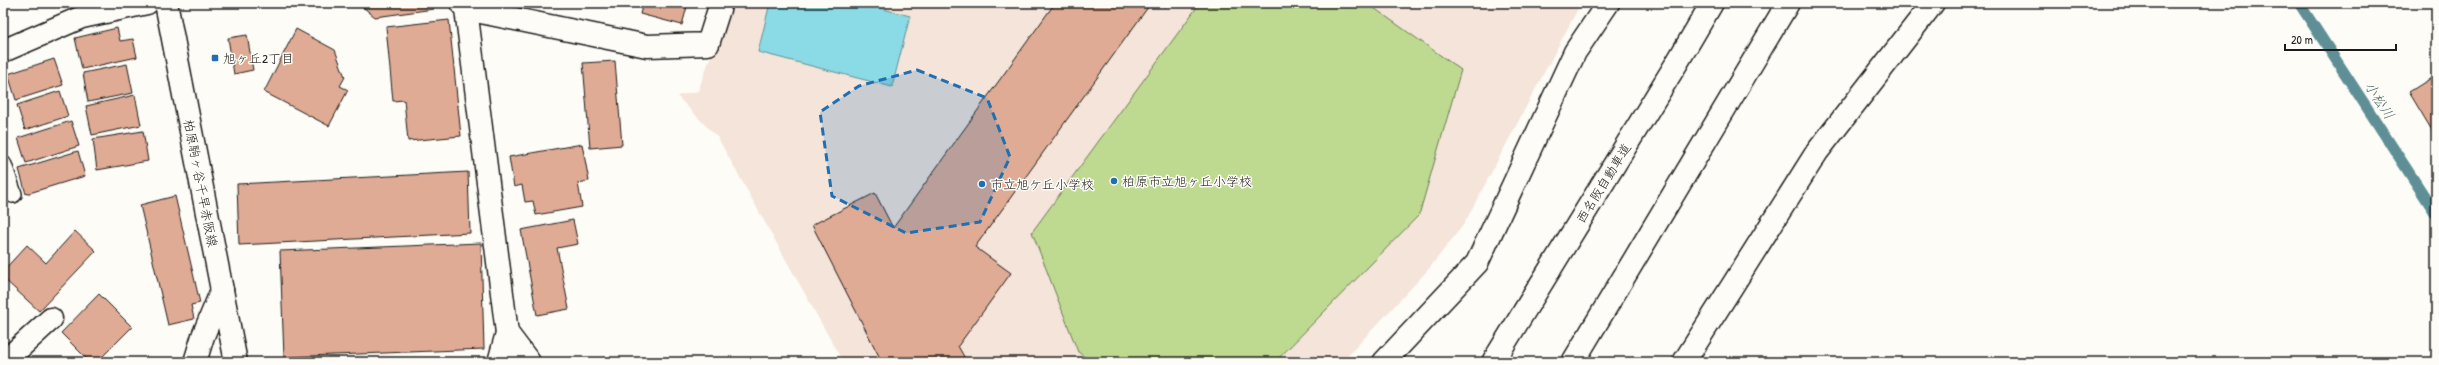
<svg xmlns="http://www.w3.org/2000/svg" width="2439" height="365" viewBox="0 0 2439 365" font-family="'Patrick Hand','Klee One',sans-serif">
	<rect width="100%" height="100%" fill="#fdfcf7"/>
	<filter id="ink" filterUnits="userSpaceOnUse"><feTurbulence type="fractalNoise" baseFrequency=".025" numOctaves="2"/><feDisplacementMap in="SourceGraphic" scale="8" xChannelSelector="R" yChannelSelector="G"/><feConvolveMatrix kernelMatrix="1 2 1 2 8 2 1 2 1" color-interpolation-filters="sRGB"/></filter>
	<g filter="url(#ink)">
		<!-- built -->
		<polygon fill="#f4e4d9" points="730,3 1004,3 1022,7 1024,3 1581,3 1464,224 1427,271 1342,362 843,362 718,138 677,96 698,91"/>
		<!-- green -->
		<polygon fill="#beda91" stroke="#6d7b56" points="1200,3 1367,3 1461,70 1419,215 1275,362 1092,362 1078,352 1032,232"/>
		<!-- water -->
		<polygon fill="#8bdbe7" stroke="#5f8f96" points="770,3 860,3 910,16 892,87 758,52"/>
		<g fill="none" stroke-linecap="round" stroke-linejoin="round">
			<!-- stream -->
			<polyline stroke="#5f8f96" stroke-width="11" points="2299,3 2436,214"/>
		</g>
		<!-- building -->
		<g fill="#e0ab94" stroke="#1c1c1c">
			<polygon points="358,3 427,3 434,9 375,17"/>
			<polygon points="643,3 688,3 682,25 640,14"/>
			<polygon points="1055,3 1151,3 975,247 1011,273 958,346 967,362 882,362 812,225 875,193 893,228"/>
			<polygon points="1159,3 1168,3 1165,7"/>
			<polygon points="449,20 461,136 408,141 404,100 393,101 386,27"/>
			<polygon points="117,28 120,41 133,39 137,57 82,69 75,38"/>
			<polygon points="296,29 335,50 345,77 340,86 348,90 329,126 264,92"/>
			<polygon points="247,35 253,70 234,74 228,38"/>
			<polygon points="54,59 63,85 16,100 8,74"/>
			<polygon points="615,61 622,145 590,148 583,63"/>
			<polygon points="127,64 133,93 88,102 83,73"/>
			<polygon points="2436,75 2436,137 2409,92"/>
			<polygon points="60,91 68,116 25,130 17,105"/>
			<polygon points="135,95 141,125 92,135 86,106"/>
			<polygon points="71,121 79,146 26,163 18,138"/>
			<polygon points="143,131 148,161 97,170 93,139"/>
			<polygon points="582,144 589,181 578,183 582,207 536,215 533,201 525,202 522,185 514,187 509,157"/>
			<polygon points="78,151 85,176 26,194 19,169"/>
			<polygon points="468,172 470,233 239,245 237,184"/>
			<polygon points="175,196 200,303 191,305 194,319 168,325 140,205"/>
			<polygon points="573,220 578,244 557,248 569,309 537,315 521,230"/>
			<polygon points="75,231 96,251 39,311 3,278 3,271 27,245 46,263"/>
			<polygon points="481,243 484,349 284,357 280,251"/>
			<polygon points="99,294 132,327 97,362 90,362 61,333"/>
			<polygon points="402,360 403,362 383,362"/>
		</g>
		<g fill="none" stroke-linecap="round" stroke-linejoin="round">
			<defs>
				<polyline id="lane" points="3,165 13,194"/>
				<g id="street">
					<polyline points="461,3 466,9 507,333 499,362"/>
					<polyline points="466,9 647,46 708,44 721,3"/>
					<polyline points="3,51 82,17 147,3"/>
					<polyline points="507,333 529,362"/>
					<polyline points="4,362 51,319"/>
					<polyline points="195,362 203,336 222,290"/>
					<polyline points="1384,362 1477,263 1575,52 1608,3"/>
				</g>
				<polyline id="secondary" points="1684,362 1817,152 1933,3"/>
				<polyline id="primary" points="166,3 236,362"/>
				<g id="highway">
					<polyline points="1493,362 1675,66 1712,3"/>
					<polyline points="1573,362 1788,3"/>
				</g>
			</defs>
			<!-- lane casing -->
			<use href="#lane" stroke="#1c1c1c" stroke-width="20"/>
			<!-- street casing -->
			<use href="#street" stroke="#1c1c1c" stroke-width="25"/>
			<!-- secondary casing -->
			<use href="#secondary" stroke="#1c1c1c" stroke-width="25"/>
			<!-- primary casing -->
			<use href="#primary" stroke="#1c1c1c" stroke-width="25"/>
			<!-- highway casing -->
			<use href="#highway" stroke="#1c1c1c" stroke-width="25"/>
			<!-- lane -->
			<use href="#lane" stroke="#fdfcf7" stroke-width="17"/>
			<!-- street -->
			<use href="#street" stroke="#fdfcf7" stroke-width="22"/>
			<!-- secondary -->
			<use href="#secondary" stroke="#fdfcf7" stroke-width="22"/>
			<!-- primary -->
			<use href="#primary" stroke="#fdfcf7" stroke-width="22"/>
			<!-- highway -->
			<use href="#highway" stroke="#fdfcf7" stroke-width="22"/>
		</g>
	</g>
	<!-- marked area -->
	<path fill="#1f6fb2" fill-opacity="0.2" stroke="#1f6fb2" stroke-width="3" stroke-dasharray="8 5" stroke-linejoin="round" d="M917,70L987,98L1010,157L980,222L906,233L832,196L820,112L859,86Z"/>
	<!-- markers -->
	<g fill="#1f6fb2" stroke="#fdfcf7" stroke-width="1.5">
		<rect x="211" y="54" width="8" height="8" rx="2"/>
		<circle cx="1114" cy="181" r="4"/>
		<circle cx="982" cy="184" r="4"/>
	</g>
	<g text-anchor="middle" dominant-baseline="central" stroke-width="3" stroke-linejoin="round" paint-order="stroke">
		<!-- poi labels -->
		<g font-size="13" fill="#1c1c1c" stroke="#fdfcf7" text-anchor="start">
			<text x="223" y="58">旭ヶ丘2丁目</text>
			<text x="1122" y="181">柏原市立旭ヶ丘小学校</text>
			<text x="990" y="184">市立旭ケ丘小学校</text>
		</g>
		<!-- street labels -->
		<g font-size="13" fill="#1c1c1c" stroke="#fdfcf7">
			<text transform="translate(201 183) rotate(79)">柏原駒ヶ谷千早赤阪線</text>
			<text transform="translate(1603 183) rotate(-58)">西名阪自動車道</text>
		</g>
		<!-- water labels -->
		<g font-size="14" font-style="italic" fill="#435f63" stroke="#fdfcf7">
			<text transform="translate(2380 100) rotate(57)">小松川</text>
		</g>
	</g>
	<!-- margin -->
	<rect width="2439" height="365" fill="none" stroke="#fdfcf7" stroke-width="16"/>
	<rect x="8" y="8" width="2423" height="349" fill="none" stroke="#1c1c1c" stroke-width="1.5" filter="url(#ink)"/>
	<!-- scale -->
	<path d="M2285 44v6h111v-6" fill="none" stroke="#1c1c1c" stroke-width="2"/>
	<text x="2291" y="44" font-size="12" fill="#1c1c1c" stroke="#fdfcf7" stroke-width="3" paint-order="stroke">20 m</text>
</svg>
